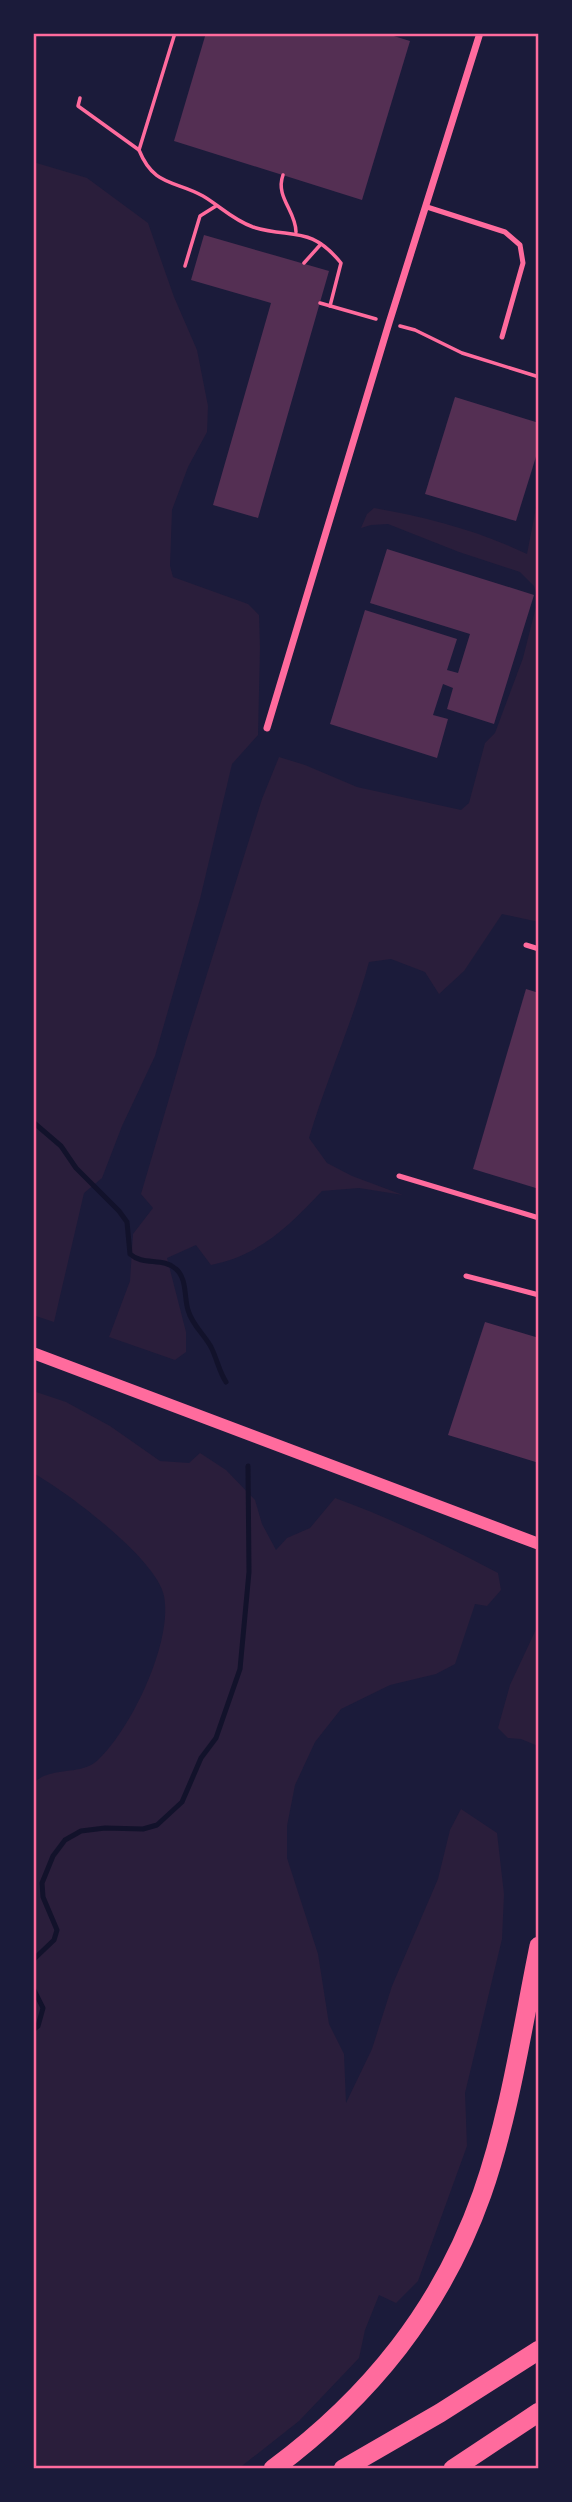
<svg xmlns="http://www.w3.org/2000/svg" width="572" height="2502" viewBox="0 0 572 2502" font-family="'Exo 2',sans-serif">
	<rect width="100%" height="100%" fill="#1b1b3a"/>
	<!-- green -->
	<g fill="#2a1e3b">
		<polygon points="33,162 87,178 148,223 174,297 197,350 208,406 207,432 188,467 172,510 170,566 173,577 248,604 259,615 260,648 258,735 232,764 200,899 155,1056 122,1126 102,1178 84,1193 54,1322 33,1315"/>
		<path d="M539,492V922L502,914L464,971L439,994L425,972L391,959L369,962C353,1021 327,1078 309,1138L327,1163L352,1176L403,1195L359,1188L322,1191C288,1227 260,1255 211,1265L196,1245L167,1258L186,1332V1352L175,1360L109,1337L130,1281L133,1234L153,1208L141,1194L186,1041L262,799L279,757L305,765L357,787L461,810L469,803L485,743L495,733L523,658L538,599L534,586L520,572L459,552L388,524L371,525L361,528L367,514L374,508C427,517 479,531 527,554Z"/>
		<path d="M33,1391L66,1402L110,1426L160,1461L189,1463L200,1453L226,1470L255,1500L262,1524L276,1550L287,1538L310,1528L335,1498C391,1518 445,1545 498,1573L501,1590L487,1606L475,1604L455,1664L436,1674L390,1685L341,1709L315,1742L295,1785L287,1826V1858L318,1954L329,2024L344,2054L346,2103L372,2049L392,1986L438,1879L450,1830L461,1809L497,1833L504,1894L502,1939L465,2093L467,2146L418,2281L396,2303L379,2295L365,2330L359,2358L299,2421L238,2469H33V1783C37,1780 42,1776 47,1775C63,1769 84,1773 98,1760C131,1729 173,1642 164,1596C157,1559 66,1491 33,1473Z"/>
		<polygon points="539,1623 539,1743 538,1746 521,1739 508,1738 498,1728 510,1685"/>
	</g>
	<g fill="none" stroke-linecap="round" stroke-linejoin="round">
		<!-- stream -->
		<g stroke="#12122b" stroke-width="5">
			<path d="M33,1122L61,1146L76,1168L119,1211L127,1222L130,1254C143,1266 163,1257 176,1269C187,1278 184,1297 188,1310C192,1325 204,1334 211,1347C217,1359 219,1371 226,1382"/>
			<polyline points="33,1960 54,1940 57,1930 43,1897 42,1883 53,1856 65,1840 81,1831 105,1828 143,1829 157,1825 182,1802 201,1758 216,1738 240,1669 249,1572 248,1466"/>
			<polyline points="33,1988 43,2008 38,2026 33,2030"/>
		</g>
	</g>
	<!-- building -->
	<g fill="#542f53">
		<polygon points="206,33 384,33 410,41 362,200 174,141"/>
		<polygon points="204,235 329,271 258,518 213,505 271,303 191,280"/>
		<polygon points="455,397 539,423 539,447 516,521 425,494"/>
		<polygon points="387,549 534,595 494,724 447,709 453,688 443,684 433,715 448,719 437,758 330,724 365,610 457,639 447,670 458,673 470,634 370,603"/>
		<polygon points="526,989 539,993 539,1189 473,1169"/>
		<polygon points="485,1322 539,1338 539,1463 448,1435"/>
	</g>
	<g fill="none" stroke-linecap="round" stroke-linejoin="round">
		<!-- path -->
		<g stroke="#ff6b9d" stroke-width="3.5">
			<path d="M175,33L139,150C154,187 175,180 203,196C220,206 233,220 253,227C292,239 310,225 341,263L330,306"/>
			<polyline points="80,98 78,106 139,150"/>
			<path d="M283,175C275,197 296,211 296,232"/>
			<polyline points="304,263 321,244"/>
			<polyline points="185,266 200,216 216,206"/>
			<polyline points="320,303 376,319"/>
			<polyline points="400,326 415,330 462,353 539,377"/>
		</g>
		<!-- service -->
		<g stroke="#ff6b9d" stroke-width="5">
			<polyline points="427,207 505,232 520,245 523,263 502,337"/>
			<polyline points="526,945 539,949"/>
			<polyline points="399,1176 539,1218"/>
			<polyline points="466,1276 539,1295"/>
		</g>
		<!-- minor -->
		<polyline stroke="#ff6b9d" stroke-width="7" points="267,728 389,323 480,33"/>
		<!-- tertiary -->
		<polyline stroke="#ff6b9d" stroke-width="12" points="33,1353 539,1544"/>
		<!-- motorway -->
		<g stroke="#ff6b9d" stroke-width="19">
			<path d="M273,2469C370,2397 441,2309 482,2194C510,2114 522,2029 539,1946"/>
			<polyline points="343,2469 440,2413 539,2350"/>
			<polyline points="453,2469 539,2412"/>
		</g>
	</g>
	<!-- border -->
	<rect width="572" height="2502" fill="none" stroke="#1b1b3a" stroke-width="70"/>
	<rect x="35" y="35" width="502" height="2432" fill="none" stroke="#ff6b9d" stroke-width="2.5"/>
</svg>
